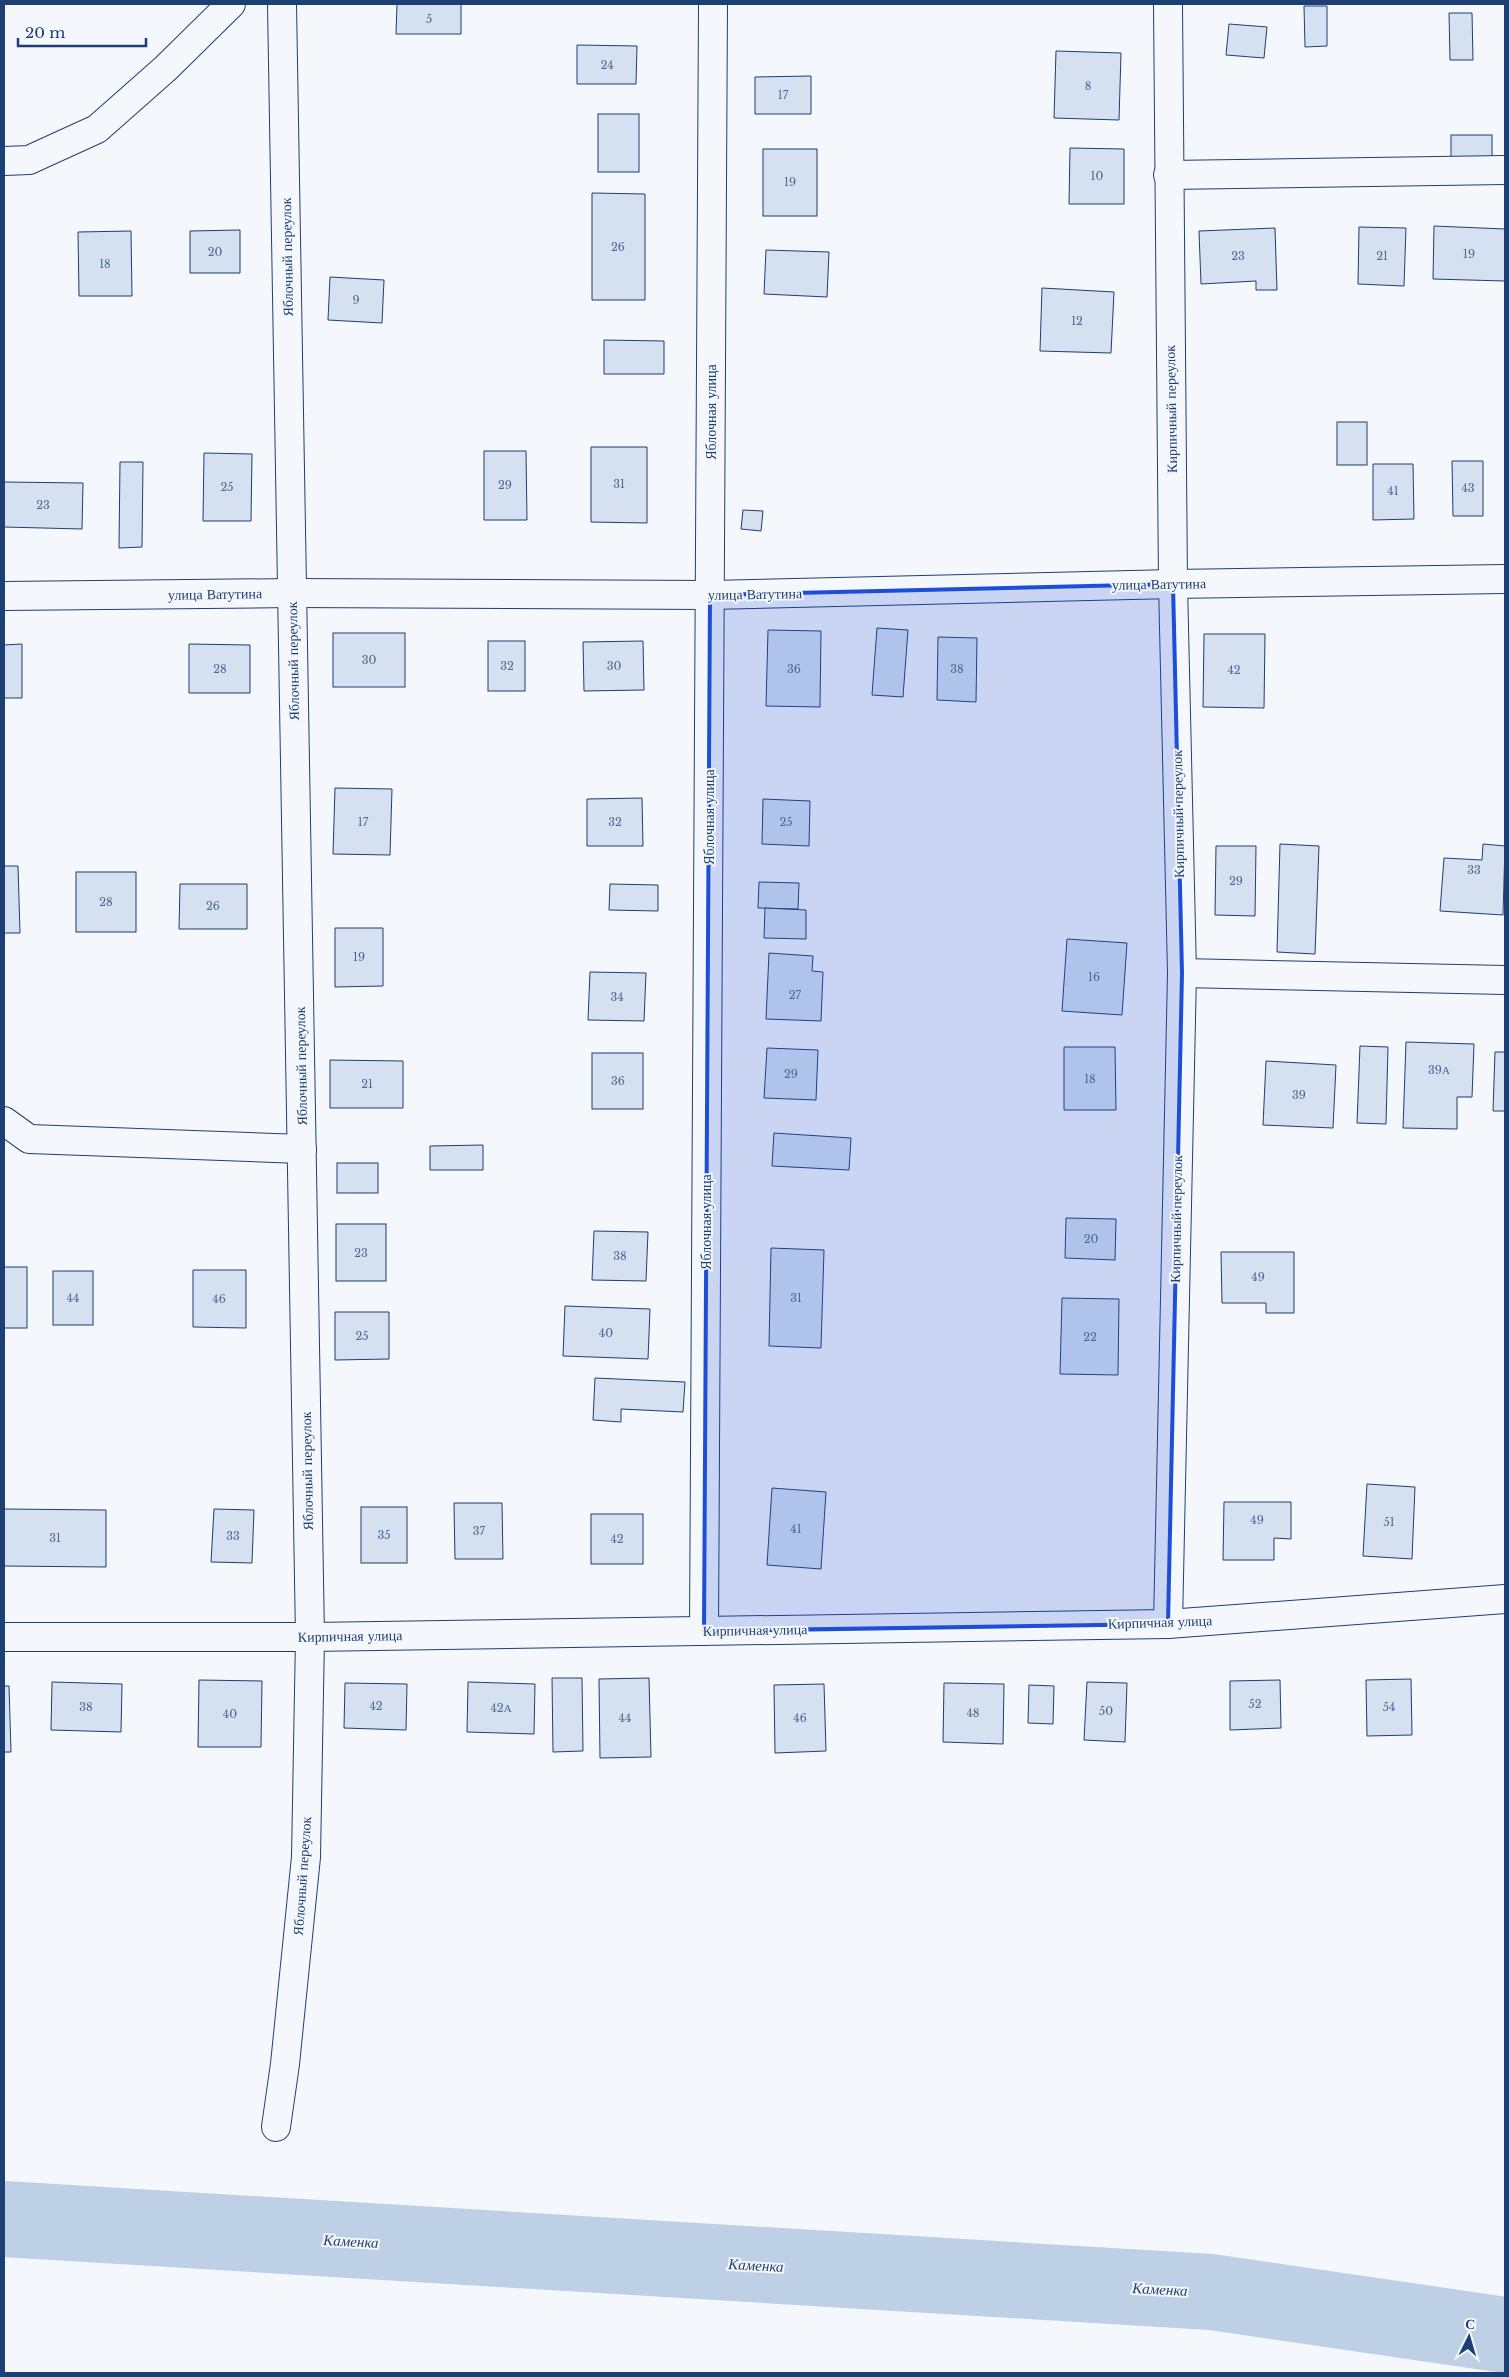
<svg xmlns="http://www.w3.org/2000/svg" width="1509" height="2377" viewBox="0 0 1509 2377" font-family="'Libre Baskerville',serif">
	<rect width="100%" height="100%" fill="#f4f7fb"/>
	<g fill="none" stroke-linecap="round" stroke-linejoin="round">
		<!-- river -->
		<polyline stroke="#bed0e5" stroke-width="76" points="4,2219 1211,2292 1505,2335"/>
	</g>
	<!-- building -->
	<g fill="#d5e0f0" stroke="#1d3f73">
		<polygon points="397,4 461,4 461,34 396,34"/>
		<polygon points="1304,6 1327,6 1327,46 1305,47"/>
		<polygon points="1449,13 1472,13 1473,60 1450,60"/>
		<polygon points="1229,24 1267,27 1264,58 1226,55"/>
		<polygon points="577,45 637,46 636,84 577,84"/>
		<polygon points="1056,51 1121,53 1119,120 1054,118"/>
		<polygon points="811,76 811,114 755,114 755,77"/>
		<rect x="598" y="114" width="41" height="58"/>
		<rect x="1451" y="135" width="41" height="25"/>
		<polygon points="1070,148 1124,149 1124,204 1069,204"/>
		<rect x="763" y="149" width="54" height="67"/>
		<polygon points="592,193 645,194 645,300 592,300"/>
		<polygon points="1434,226 1505,229 1505,281 1433,279"/>
		<polygon points="1359,227 1406,228 1404,286 1358,284"/>
		<polygon points="1275,228 1277,290 1256,290 1256,281 1201,284 1199,231"/>
		<polygon points="240,230 240,273 190,273 190,231"/>
		<polygon points="131,231 132,296 79,296 78,232"/>
		<polygon points="766,250 829,252 827,297 764,294"/>
		<polygon points="330,277 384,280 382,323 328,320"/>
		<polygon points="1042,288 1114,292 1111,353 1040,351"/>
		<polygon points="604,340 664,341 664,374 604,374"/>
		<rect x="1337" y="422" width="30" height="43"/>
		<polygon points="591,447 647,447 647,523 591,522"/>
		<polygon points="484,451 526,451 527,520 484,520"/>
		<polygon points="204,453 252,454 251,521 203,521"/>
		<polygon points="1452,461 1483,461 1483,516 1453,516"/>
		<polygon points="120,462 143,462 142,547 119,548"/>
		<polygon points="1373,464 1413,464 1414,519 1373,520"/>
		<polygon points="4,482 83,483 82,529 4,527"/>
		<polygon points="743,510 763,511 761,531 741,529"/>
		<polygon points="877,628 908,630 903,697 872,695"/>
		<polygon points="768,630 821,631 820,707 766,706"/>
		<rect x="333" y="633" width="72" height="54"/>
		<polygon points="1204,634 1265,634 1264,708 1203,707"/>
		<polygon points="938,637 977,638 976,702 937,700"/>
		<rect x="488" y="641" width="37" height="50"/>
		<polygon points="643,641 644,690 584,691 583,642"/>
		<polygon points="22,644 22,698 4,698 4,645"/>
		<polygon points="189,644 250,645 250,693 189,693"/>
		<polygon points="335,788 392,789 390,855 333,854"/>
		<polygon points="642,798 643,846 587,846 587,799"/>
		<polygon points="763,799 810,801 809,846 762,844"/>
		<polygon points="1280,844 1319,846 1315,954 1277,952"/>
		<polygon points="1483,844 1505,846 1503,915 1440,911 1444,858 1482,860"/>
		<polygon points="1216,846 1256,846 1255,916 1215,915"/>
		<polygon points="4,866 18,866 20,933 4,933"/>
		<rect x="76" y="872" width="60" height="60"/>
		<polygon points="759,882 799,883 798,909 758,908"/>
		<polygon points="180,884 247,884 247,929 179,929"/>
		<polygon points="610,884 658,885 658,911 609,910"/>
		<polygon points="765,908 806,910 806,939 764,938"/>
		<polygon points="335,928 383,928 383,986 335,987"/>
		<polygon points="1067,939 1127,943 1122,1015 1062,1011"/>
		<polygon points="769,953 813,956 812,971 823,972 821,1021 766,1019"/>
		<polygon points="590,972 646,973 644,1021 588,1020"/>
		<polygon points="1406,1042 1474,1044 1472,1097 1457,1097 1457,1129 1403,1128"/>
		<polygon points="1360,1046 1388,1047 1386,1124 1357,1123"/>
		<polygon points="1064,1047 1115,1047 1116,1110 1064,1110"/>
		<polygon points="767,1048 818,1050 816,1100 764,1098"/>
		<polygon points="1495,1052 1505,1052 1505,1111 1493,1111"/>
		<rect x="592" y="1053" width="51" height="56"/>
		<polygon points="330,1060 403,1061 403,1108 330,1108"/>
		<polygon points="1266,1061 1336,1065 1333,1128 1263,1125"/>
		<polygon points="774,1133 851,1138 849,1170 772,1166"/>
		<polygon points="483,1145 483,1170 430,1170 430,1146"/>
		<rect x="337" y="1163" width="41" height="30"/>
		<polygon points="1066,1218 1116,1219 1115,1260 1065,1258"/>
		<rect x="336" y="1224" width="50" height="57"/>
		<polygon points="594,1231 648,1232 646,1281 592,1280"/>
		<polygon points="771,1248 824,1250 821,1348 769,1346"/>
		<polygon points="1221,1252 1294,1252 1294,1313 1266,1313 1266,1303 1222,1303"/>
		<rect x="4" y="1267" width="23" height="61"/>
		<polygon points="193,1270 246,1270 246,1328 193,1327"/>
		<rect x="53" y="1271" width="40" height="54"/>
		<polygon points="1062,1298 1119,1299 1118,1375 1060,1374"/>
		<polygon points="565,1306 650,1309 648,1359 563,1356"/>
		<polygon points="335,1312 389,1312 389,1359 335,1360"/>
		<polygon points="595,1378 685,1382 683,1412 621,1409 621,1422 593,1420"/>
		<polygon points="1367,1484 1415,1487 1412,1559 1363,1556"/>
		<polygon points="772,1488 826,1492 821,1569 767,1565"/>
		<polygon points="1224,1502 1291,1502 1291,1539 1274,1538 1274,1560 1223,1560"/>
		<polygon points="454,1503 502,1503 503,1559 455,1559"/>
		<rect x="361" y="1507" width="46" height="56"/>
		<polygon points="4,1509 106,1510 106,1567 4,1566"/>
		<polygon points="214,1509 254,1510 252,1563 211,1562"/>
		<rect x="591" y="1514" width="52" height="50"/>
		<polygon points="552,1678 582,1678 583,1751 553,1752"/>
		<polygon points="649,1678 651,1757 600,1758 599,1679"/>
		<polygon points="1411,1679 1412,1735 1367,1736 1366,1680"/>
		<polygon points="199,1680 262,1681 261,1747 198,1747"/>
		<polygon points="1280,1680 1281,1728 1230,1730 1230,1681"/>
		<polygon points="52,1682 122,1684 121,1732 51,1730"/>
		<polygon points="468,1682 535,1684 534,1734 467,1732"/>
		<polygon points="1087,1682 1127,1683 1125,1742 1084,1740"/>
		<polygon points="345,1683 407,1684 406,1730 344,1728"/>
		<polygon points="944,1683 1004,1684 1003,1744 943,1742"/>
		<polygon points="824,1684 826,1751 775,1753 774,1685"/>
		<polygon points="1029,1685 1054,1686 1053,1724 1028,1723"/>
		<polygon points="4,1686 9,1686 11,1752 4,1752"/>
	</g>
	<g fill="none" stroke-linecap="round" stroke-linejoin="round">
		<defs>
			<g id="minor">
				<polyline points="4,161 29,160 97,129 166,68 231,4"/>
				<polyline points="1168,175 1505,170"/>
				<polyline points="4,596 292,593 710,595 1173,584 1505,579"/>
				<polyline points="1182,973 1505,980"/>
				<polyline points="4,1121 29,1139 302,1149"/>
				<polyline points="1168,1624 1182,973 1173,584 1168,4"/>
				<polyline points="704,1631 713,4"/>
				<polyline points="4,1637 310,1637 1168,1624 1505,1599"/>
				<polyline points="276,2127 285,2064 306,1857 310,1637 282,4"/>
			</g>
		</defs>
		<!-- minor casing -->
		<use href="#minor" stroke="#1d3f73" stroke-width="30"/>
		<!-- minor -->
		<use href="#minor" stroke="#f4f7fb" stroke-width="28"/>
	</g>
	<!-- marked area -->
	<path fill="#1d4ed8" fill-opacity="0.2" stroke="#1d4ed8" stroke-width="4" stroke-linejoin="round" d="M1173,584L1182,973L1168,1624L704,1631L710,595Z"/>
	<g text-anchor="middle" dominant-baseline="central" stroke-width="4" stroke-linejoin="round" paint-order="stroke">
		<!-- number labels -->
		<g font-size="11" fill="#4b6792">
			<text x="429" y="19">5</text>
			<text x="607" y="65">24</text>
			<text x="1088" y="86">8</text>
			<text x="783" y="95">17</text>
			<text x="1097" y="176">10</text>
			<text x="790" y="182">19</text>
			<text x="618" y="247">26</text>
			<text x="215" y="252">20</text>
			<text x="1469" y="254">19</text>
			<text x="1238" y="256">23</text>
			<text x="1382" y="256">21</text>
			<text x="105" y="264">18</text>
			<text x="356" y="300">9</text>
			<text x="1077" y="321">12</text>
			<text x="619" y="484">31</text>
			<text x="505" y="485">29</text>
			<text x="227" y="487">25</text>
			<text x="1468" y="488">43</text>
			<text x="1393" y="491">41</text>
			<text x="43" y="505">23</text>
			<text x="369" y="660">30</text>
			<text x="507" y="666">32</text>
			<text x="614" y="666">30</text>
			<text x="220" y="669">28</text>
			<text x="794" y="669">36</text>
			<text x="957" y="669">38</text>
			<text x="1234" y="670">42</text>
			<text x="363" y="822">17</text>
			<text x="615" y="822">32</text>
			<text x="786" y="822">25</text>
			<text x="1474" y="870">33</text>
			<text x="1236" y="881">29</text>
			<text x="106" y="902">28</text>
			<text x="213" y="906">26</text>
			<text x="359" y="957">19</text>
			<text x="1094" y="977">16</text>
			<text x="795" y="995">27</text>
			<text x="617" y="997">34</text>
			<text x="1439" y="1070">39А</text>
			<text x="791" y="1074">29</text>
			<text x="1090" y="1079">18</text>
			<text x="618" y="1081">36</text>
			<text x="367" y="1084">21</text>
			<text x="1299" y="1095">39</text>
			<text x="1091" y="1239">20</text>
			<text x="361" y="1253">23</text>
			<text x="620" y="1256">38</text>
			<text x="1258" y="1277">49</text>
			<text x="73" y="1298">44</text>
			<text x="796" y="1298">31</text>
			<text x="219" y="1299">46</text>
			<text x="606" y="1333">40</text>
			<text x="362" y="1336">25</text>
			<text x="1090" y="1337">22</text>
			<text x="1257" y="1520">49</text>
			<text x="1389" y="1522">51</text>
			<text x="796" y="1529">41</text>
			<text x="479" y="1531">37</text>
			<text x="384" y="1535">35</text>
			<text x="233" y="1536">33</text>
			<text x="55" y="1538">31</text>
			<text x="617" y="1539">42</text>
			<text x="1255" y="1704">52</text>
			<text x="376" y="1706">42</text>
			<text x="86" y="1707">38</text>
			<text x="1389" y="1707">54</text>
			<text x="501" y="1708">42А</text>
			<text x="1106" y="1711">50</text>
			<text x="973" y="1713">48</text>
			<text x="230" y="1714">40</text>
			<text x="625" y="1718">44</text>
			<text x="800" y="1718">46</text>
		</g>
		<!-- street labels -->
		<g font-size="14" fill="#1d3f73" stroke="#f4f7fb">
			<text transform="translate(287 257) rotate(-91)">Яблочный переулок</text>
			<text transform="translate(1171 409) rotate(-91)">Кирпичный переулок</text>
			<text transform="translate(711 412) rotate(-90)">Яблочная улица</text>
			<text transform="translate(1159 584) rotate(-1)">улица Ватутина</text>
			<text transform="translate(215 594) rotate(-1)">улица Ватутина</text>
			<text transform="translate(755 594) rotate(-1)">улица Ватутина</text>
			<text transform="translate(293 661) rotate(-91)">Яблочный переулок</text>
			<text transform="translate(1178 814) rotate(-91)">Кирпичный переулок</text>
			<text transform="translate(709 817) rotate(-90)">Яблочная улица</text>
			<text transform="translate(301 1066) rotate(-91)">Яблочный переулок</text>
			<text transform="translate(1176 1219) rotate(-89)">Кирпичный переулок</text>
			<text transform="translate(706 1222) rotate(-90)">Яблочная улица</text>
			<text transform="translate(307 1471) rotate(-91)">Яблочный переулок</text>
			<text transform="translate(1160 1622) rotate(-2)">Кирпичная улица</text>
			<text transform="translate(755 1630) rotate(-1)">Кирпичная улица</text>
			<text transform="translate(350 1636) rotate(-1)">Кирпичная улица</text>
			<text transform="translate(302 1876) rotate(-86)">Яблочный переулок</text>
		</g>
		<!-- water labels -->
		<g font-size="15" font-style="italic" fill="#1d3f73" stroke="#f4f7fb">
			<text transform="translate(351 2241) rotate(3)">Каменка</text>
			<text transform="translate(756 2265) rotate(3)">Каменка</text>
			<text transform="translate(1160 2289) rotate(3)">Каменка</text>
		</g>
	</g>
	<!-- border -->
	<rect width="1509" height="2377" fill="none" stroke="#1d3f73" stroke-width="10"/>
	<!-- north arrow -->
	<g transform="translate(1469 2337) rotate(5)" stroke="#f4f7fb" stroke-width="4" paint-order="stroke">
	<path d="M0-4L9 19L0 12L-9 19Z" fill="#1d3f73"/>
	<text y="-8" font-size="14" font-weight="bold" text-anchor="middle" fill="#1d3f73">С</text>
	</g>
	<!-- scale -->
	<path d="M18 38v8h128v-8" fill="none" stroke="#1d3f73" stroke-width="2.5"/>
	<text x="25" y="38" font-size="15" fill="#1d3f73" stroke="#f4f7fb" stroke-width="4" paint-order="stroke">20 m</text>
</svg>
